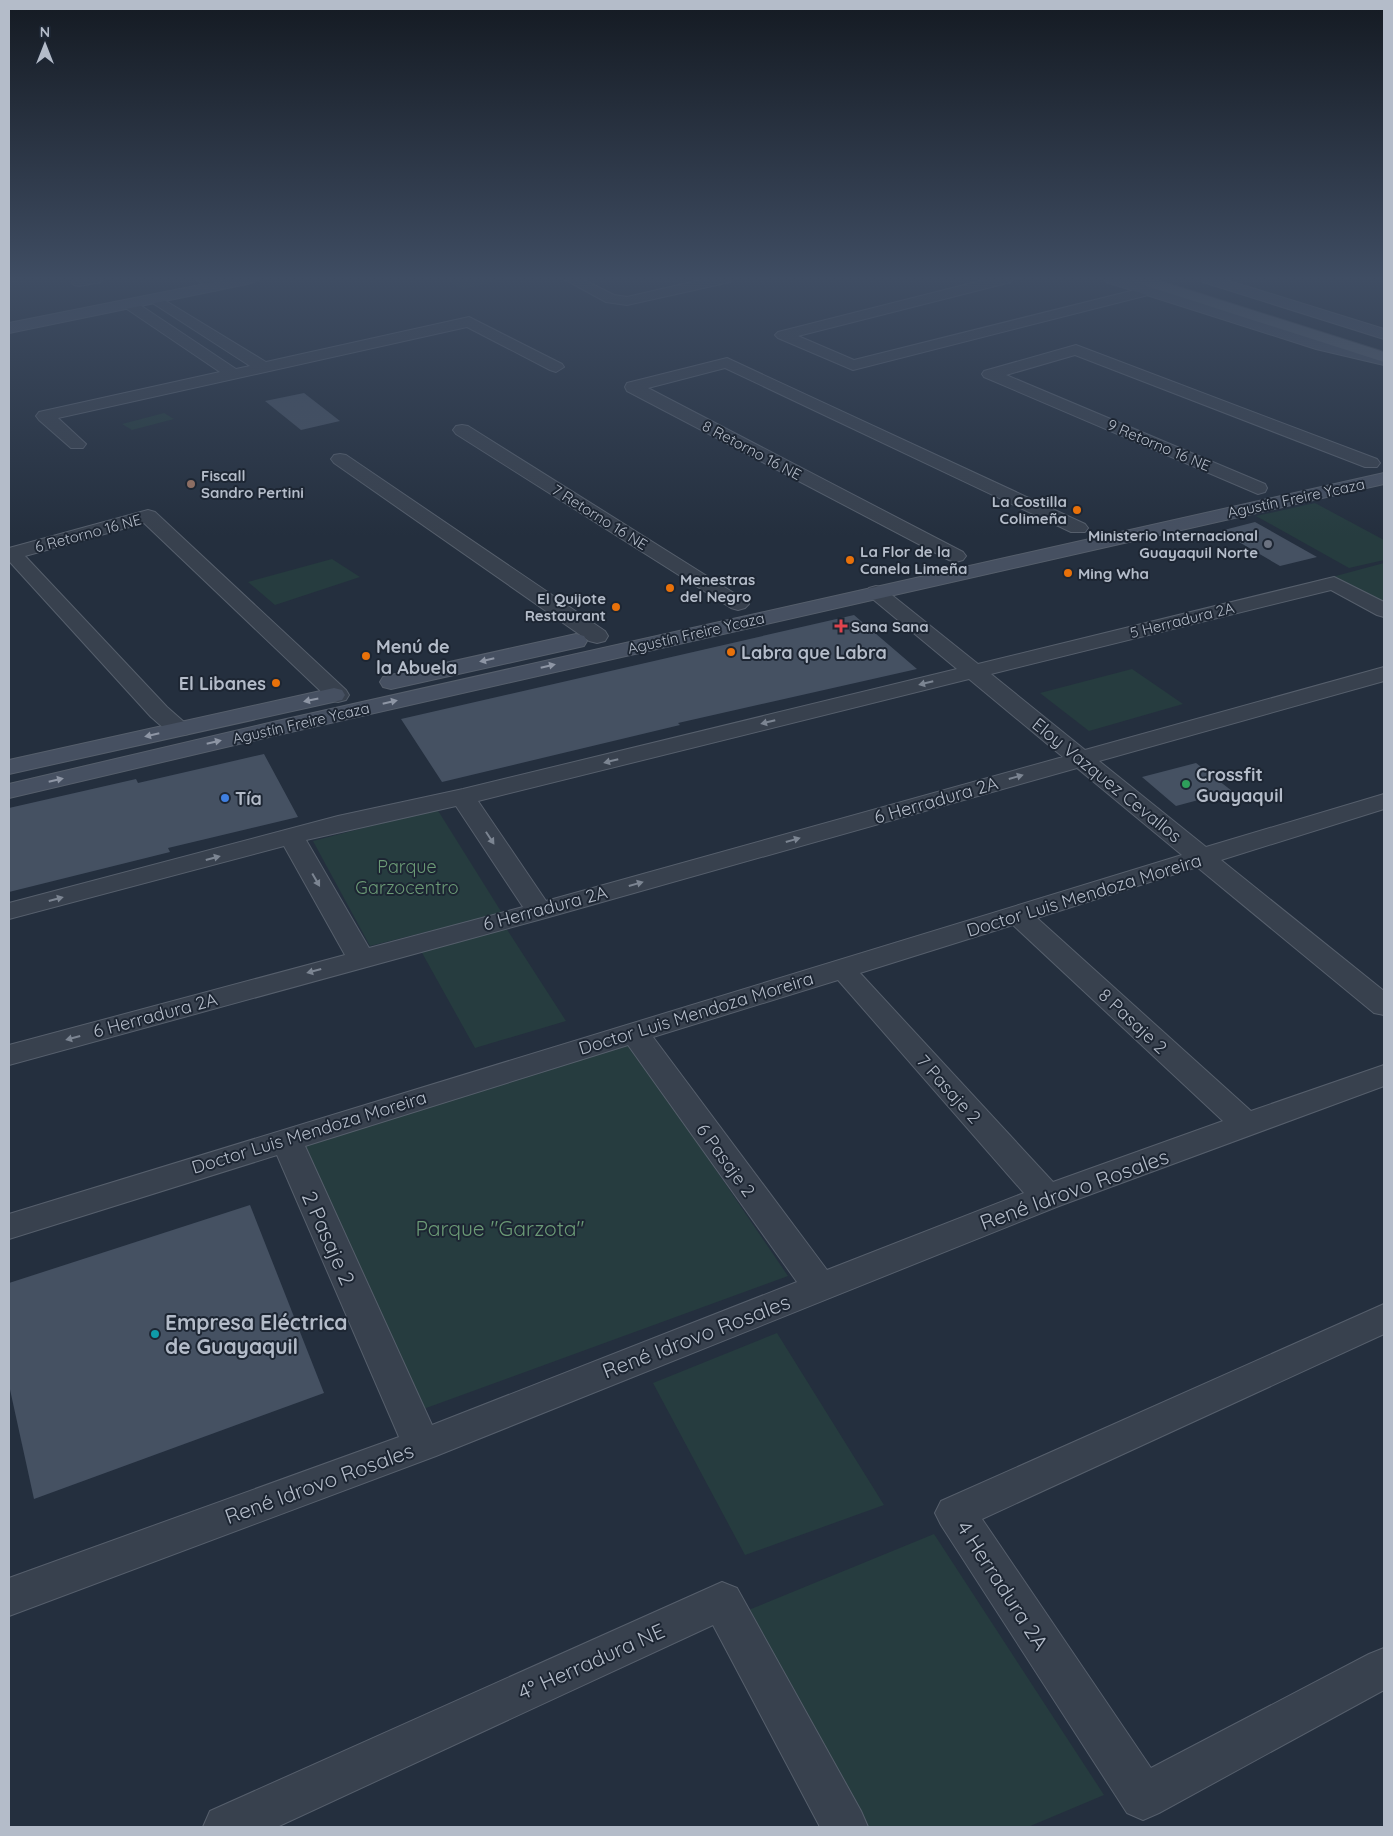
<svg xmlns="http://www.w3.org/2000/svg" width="1393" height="1836" viewBox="0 0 1393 1836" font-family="Quicksand,sans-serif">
	<rect width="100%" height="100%" fill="#242f3e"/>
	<!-- green -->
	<g fill="#263c3f">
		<polygon points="443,279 495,279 499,281 463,289"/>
		<polygon points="164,413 174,419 132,430 122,424"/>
		<polygon points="1315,503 1384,540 1384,560 1349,568 1256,516"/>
		<polygon points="332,559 360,577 275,605 248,582"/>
		<polygon points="1384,563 1384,606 1332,577"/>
		<polygon points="1132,669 1183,704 1089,731 1040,693"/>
		<polygon points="437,809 502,913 370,946 313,841"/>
		<polygon points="506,928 566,1021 475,1048 421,951"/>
		<polygon points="627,1039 788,1276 418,1411 302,1138"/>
		<polygon points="777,1333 884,1505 745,1555 653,1383"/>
		<polygon points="934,1534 1104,1795 1028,1827 859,1827 746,1611"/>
	</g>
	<!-- building -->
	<g fill="#455162">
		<polygon points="304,393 340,421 301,430 265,401"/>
		<polygon points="1255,522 1317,557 1280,566 1220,531"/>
		<polygon points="854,615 917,669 678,723 680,725 442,782 401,719"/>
		<polygon points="264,754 298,817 168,848 170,852 9,892 9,808 136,779 138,783"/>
		<polygon points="1196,763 1232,791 1176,806 1142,777"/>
		<polygon points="250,1205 324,1393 34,1499 9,1385 9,1283"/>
	</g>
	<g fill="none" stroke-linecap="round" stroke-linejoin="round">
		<defs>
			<g id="street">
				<polygon points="74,279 103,279 101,282 79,286 74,285 72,282"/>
				<polygon points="195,279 212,279 222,287 215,291"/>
				<polygon points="564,279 582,279 614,295 627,297 705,279 732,279 730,282 627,305 606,302"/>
				<polygon points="988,279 1013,279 1011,282 798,336 854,360 1147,287 1154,291 1152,294 853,370 778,338 775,335 778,332"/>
				<polygon points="156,295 266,362 469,317 562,364 564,367 556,372 550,370 467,327 58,418 86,444 83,448 71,448 39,420 36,416 39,412 220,372 124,307 122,304 124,301 134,301 236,369 250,366 151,302 149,299"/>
				<polygon points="1076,345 1377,459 1380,463 1377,467 1365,467 1075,355 1006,375 1265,484 1267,488 1265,492 1258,494 984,377 982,374 984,371"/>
				<polygon points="727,358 1085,524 1088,528 1085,532 1071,532 725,368 648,388 963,552 966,556 963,560 956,562 949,560 627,391 625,387 627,383"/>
				<polygon points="462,425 468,426 745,600 749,604 745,608 738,610 731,608 456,434 453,430 456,426"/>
				<polygon points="340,454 346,455 605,631 608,636 605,641 597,643 589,641 334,463 331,459 334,455"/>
				<path d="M148,510L155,512L346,690L349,695L346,700L338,702L330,700L144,523L25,556L167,707L192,729L188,734C172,738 163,727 151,717L9,561V548Z"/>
				<path d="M1334,577L1384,602V617L1377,615L1331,590L991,674L1085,750L1384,667V681L1099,761L1206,847L1384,794V809L1221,860L1384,991V1015L1374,1013L1197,867L1037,918L1251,1111L1384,1065V1086L1059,1206L436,1456L9,1616V1578L399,1437L277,1155L9,1239V1214L1182,855L1077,768L549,917L9,1065V1045L345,955L284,846L9,919V903L338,816L463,789L957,669L869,596L866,592L869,588L876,586L883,588L978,664ZM969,679L1063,757L546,901L478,801ZM456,806L523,907L369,948L306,840ZM1013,925L1223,1121L1053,1182L860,973ZM838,980L1024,1193L827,1270L653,1037ZM628,1045L797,1282L432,1425L305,1146Z"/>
				<polygon points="1384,1304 1384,1334 982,1519 1151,1768 1369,1654 1384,1648 1384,1690 1159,1813 1143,1820 1127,1813 941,1525 935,1513 941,1501"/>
				<polygon points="722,1582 737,1588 861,1811 868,1827 820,1827 713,1625 277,1827 203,1827 210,1811"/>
			</g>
			<g id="secondary">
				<polygon points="230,279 259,279 252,283 9,333 9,323"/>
				<polygon points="1104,279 1126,279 1326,342 1384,355 1384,365 1316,349 1106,282"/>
				<polygon points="1201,279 1223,279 1384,329 1384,339 1203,282"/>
				<polygon points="1384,473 1384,484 273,736 9,798 9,784 273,722"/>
				<polygon points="576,634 584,636 587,641 584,646 391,689 383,687 380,682 383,677 391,675"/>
				<polygon points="334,688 342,690 345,695 342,700 9,774 9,760"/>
			</g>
			<polygon id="primary" points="1132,279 1154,279 1384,352 1384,362 1134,282"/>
		</defs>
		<!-- street casing -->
		<use href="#street" stroke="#565f6c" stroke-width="2"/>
		<!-- secondary casing -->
		<use href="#secondary" stroke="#565f6c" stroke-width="2"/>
		<!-- primary casing -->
		<use href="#primary" stroke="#414a57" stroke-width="2"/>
		<!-- street -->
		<use href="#street" fill="#38414e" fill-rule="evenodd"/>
		<!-- secondary -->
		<use href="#secondary" fill="#465061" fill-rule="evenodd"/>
		<!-- primary -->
		<use href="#primary" fill="#56606e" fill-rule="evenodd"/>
	</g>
	<!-- one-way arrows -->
	<defs><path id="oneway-solid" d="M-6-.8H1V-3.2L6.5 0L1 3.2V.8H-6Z" transform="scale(1.25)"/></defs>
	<g fill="#8e96a5">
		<use href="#oneway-solid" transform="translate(487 660) rotate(167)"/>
		<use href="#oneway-solid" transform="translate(548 666) rotate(-13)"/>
		<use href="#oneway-solid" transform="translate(311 700) rotate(168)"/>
		<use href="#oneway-solid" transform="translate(390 702) rotate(-13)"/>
		<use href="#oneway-solid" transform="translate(152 735) rotate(167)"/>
		<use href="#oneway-solid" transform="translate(214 742) rotate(-13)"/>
		<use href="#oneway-solid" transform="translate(56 780) rotate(-13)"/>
	</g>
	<g fill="#7c8592">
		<use href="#oneway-solid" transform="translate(926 683) rotate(166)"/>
		<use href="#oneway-solid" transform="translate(768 722) rotate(166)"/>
		<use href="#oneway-solid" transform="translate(611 761) rotate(166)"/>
		<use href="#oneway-solid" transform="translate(1016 777) rotate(-16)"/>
		<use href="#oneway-solid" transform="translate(490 838) rotate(57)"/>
		<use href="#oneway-solid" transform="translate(793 840) rotate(-16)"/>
		<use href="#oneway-solid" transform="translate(213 858) rotate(-15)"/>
		<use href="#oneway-solid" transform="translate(316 880) rotate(60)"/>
		<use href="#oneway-solid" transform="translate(636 884) rotate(-16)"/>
		<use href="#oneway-solid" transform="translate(56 899) rotate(-15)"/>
		<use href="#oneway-solid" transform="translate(314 971) rotate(165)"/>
		<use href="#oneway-solid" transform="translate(73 1038) rotate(165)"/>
	</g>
	<!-- sky -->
	<linearGradient id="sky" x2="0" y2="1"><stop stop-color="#141a22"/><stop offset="0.52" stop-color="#3f4d63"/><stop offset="1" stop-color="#3f4d63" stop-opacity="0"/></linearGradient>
	<rect width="1393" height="536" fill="url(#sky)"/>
	<!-- markers -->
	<circle fill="#8d6e63" stroke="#1d2633" stroke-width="2" cx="191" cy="484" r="5"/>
	<g fill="#e8710a" stroke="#1d2633" stroke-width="2">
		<circle cx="1077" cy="510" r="5"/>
		<circle cx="850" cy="560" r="5"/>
		<circle cx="1068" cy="573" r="5"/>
		<circle cx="670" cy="588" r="5"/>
		<circle cx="616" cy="607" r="5"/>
		<circle cx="731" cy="652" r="5"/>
		<circle cx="366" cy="656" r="5"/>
		<circle cx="276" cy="683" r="5"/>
	</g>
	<circle fill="#6b7280" stroke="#1d2633" stroke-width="2" cx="1268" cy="544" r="5"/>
	<path fill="#e0444e" stroke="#1d2633" stroke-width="2" d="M838.5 618.5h5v5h5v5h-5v5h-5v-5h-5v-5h5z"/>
	<circle fill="#2e9e5b" stroke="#1d2633" stroke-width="2" cx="1186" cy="784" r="5"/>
	<circle fill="#3f7fe0" stroke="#1d2633" stroke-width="2" cx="225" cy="798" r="5"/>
	<circle fill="#0f9aa8" stroke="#1d2633" stroke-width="2" cx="155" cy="1334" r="5"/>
	<g text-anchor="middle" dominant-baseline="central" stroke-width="4" stroke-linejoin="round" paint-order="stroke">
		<!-- far-street labels -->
		<g font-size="15" fill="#b4bcc9" stroke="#1d2633">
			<text transform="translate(1159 445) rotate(23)">9 Retorno 16 NE</text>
			<text transform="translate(752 450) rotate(28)">8 Retorno 16 NE</text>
			<text transform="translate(1296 498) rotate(-12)">Agustín Freire Ycaza</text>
			<text transform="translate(600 517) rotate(32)">7 Retorno 16 NE</text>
			<text transform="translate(88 533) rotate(-15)">6 Retorno 16 NE</text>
			<text transform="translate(1182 620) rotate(-14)">5 Herradura 2A</text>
			<text transform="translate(696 633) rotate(-13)">Agustín Freire Ycaza</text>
			<text transform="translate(301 723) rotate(-13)">Agustín Freire Ycaza</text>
		</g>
		<!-- far-poi labels -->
		<g font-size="15" font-weight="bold" fill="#b4bcc9" stroke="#1d2633" text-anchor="start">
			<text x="201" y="475">Fiscall<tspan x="201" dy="17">Sandro Pertini</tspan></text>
			<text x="1067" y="501" text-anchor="end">La Costilla<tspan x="1067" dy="17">Colimeña</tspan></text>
			<text x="1258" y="535" text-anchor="end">Ministerio Internacional<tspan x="1258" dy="17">Guayaquil Norte</tspan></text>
			<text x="860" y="551">La Flor de la<tspan x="860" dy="17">Canela Limeña</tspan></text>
			<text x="1078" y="573">Ming Wha</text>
			<text x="680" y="579">Menestras<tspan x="680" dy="17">del Negro</tspan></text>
			<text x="606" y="598" text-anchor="end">El Quijote<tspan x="606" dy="17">Restaurant</tspan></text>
			<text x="851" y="626">Sana Sana</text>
		</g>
		<!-- poi labels -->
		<g font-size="18" font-weight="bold" fill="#b4bcc9" stroke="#1d2633" text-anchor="start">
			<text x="376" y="646">Menú de<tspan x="376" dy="21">la Abuela</tspan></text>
			<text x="741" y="652">Labra que Labra</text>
			<text x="266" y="683" text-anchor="end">El Libanes</text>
			<text x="1196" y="774">Crossfit<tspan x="1196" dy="21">Guayaquil</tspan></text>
			<text x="235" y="798">Tía</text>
		</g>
		<!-- street labels -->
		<g font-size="18" fill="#b4bcc9" stroke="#1d2633">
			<text transform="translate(1107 780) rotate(39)">Eloy Vazquez Cevallos</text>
			<text transform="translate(936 800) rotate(-16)">6 Herradura 2A</text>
			<text transform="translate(1084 895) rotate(-17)">Doctor Luis Mendoza Moreira</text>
			<text transform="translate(545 908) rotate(-15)">6 Herradura 2A</text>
			<text transform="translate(696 1013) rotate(-17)">Doctor Luis Mendoza Moreira</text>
			<text transform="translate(155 1015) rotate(-15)">6 Herradura 2A</text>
			<text transform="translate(1133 1021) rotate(43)">8 Pasaje 2</text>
			<text transform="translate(949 1089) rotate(48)">7 Pasaje 2</text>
			<text transform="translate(309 1132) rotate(-17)">Doctor Luis Mendoza Moreira</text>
			<text transform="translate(726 1160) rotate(54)">6 Pasaje 2</text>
		</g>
		<!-- park labels -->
		<g font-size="18" fill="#6b9a76" stroke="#1d2633">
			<text x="407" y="866">Parque<tspan x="407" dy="21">Garzocentro</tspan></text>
		</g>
		<!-- near-street labels -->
		<g font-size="21" fill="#b4bcc9" stroke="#1d2633">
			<text transform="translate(1074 1189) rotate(-20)">René Idrovo Rosales</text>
			<text transform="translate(329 1238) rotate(66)">2 Pasaje 2</text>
			<text transform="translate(696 1336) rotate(-21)">René Idrovo Rosales</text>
			<text transform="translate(319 1483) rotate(-20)">René Idrovo Rosales</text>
			<text transform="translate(1003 1585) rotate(57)">4 Herradura 2A</text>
			<text transform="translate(591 1661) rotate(-24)">4° Herradura NE</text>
		</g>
		<!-- near-park labels -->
		<g font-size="21" fill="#6b9a76" stroke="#1d2633">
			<text x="500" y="1228">Parque "Garzota"</text>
		</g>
		<!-- near-poi labels -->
		<g font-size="21" font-weight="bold" fill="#b4bcc9" stroke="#1d2633" text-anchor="start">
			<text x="165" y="1322">Empresa Eléctrica<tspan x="165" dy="24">de Guayaquil</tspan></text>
		</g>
	</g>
	<!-- border -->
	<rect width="1393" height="1836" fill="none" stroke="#b4bcc9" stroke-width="20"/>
	<!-- north arrow -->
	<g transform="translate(45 45)" stroke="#1d2633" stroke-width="4" paint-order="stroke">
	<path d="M0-4L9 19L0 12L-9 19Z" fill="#b4bcc9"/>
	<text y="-8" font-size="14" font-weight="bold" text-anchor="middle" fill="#b4bcc9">N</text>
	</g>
</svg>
